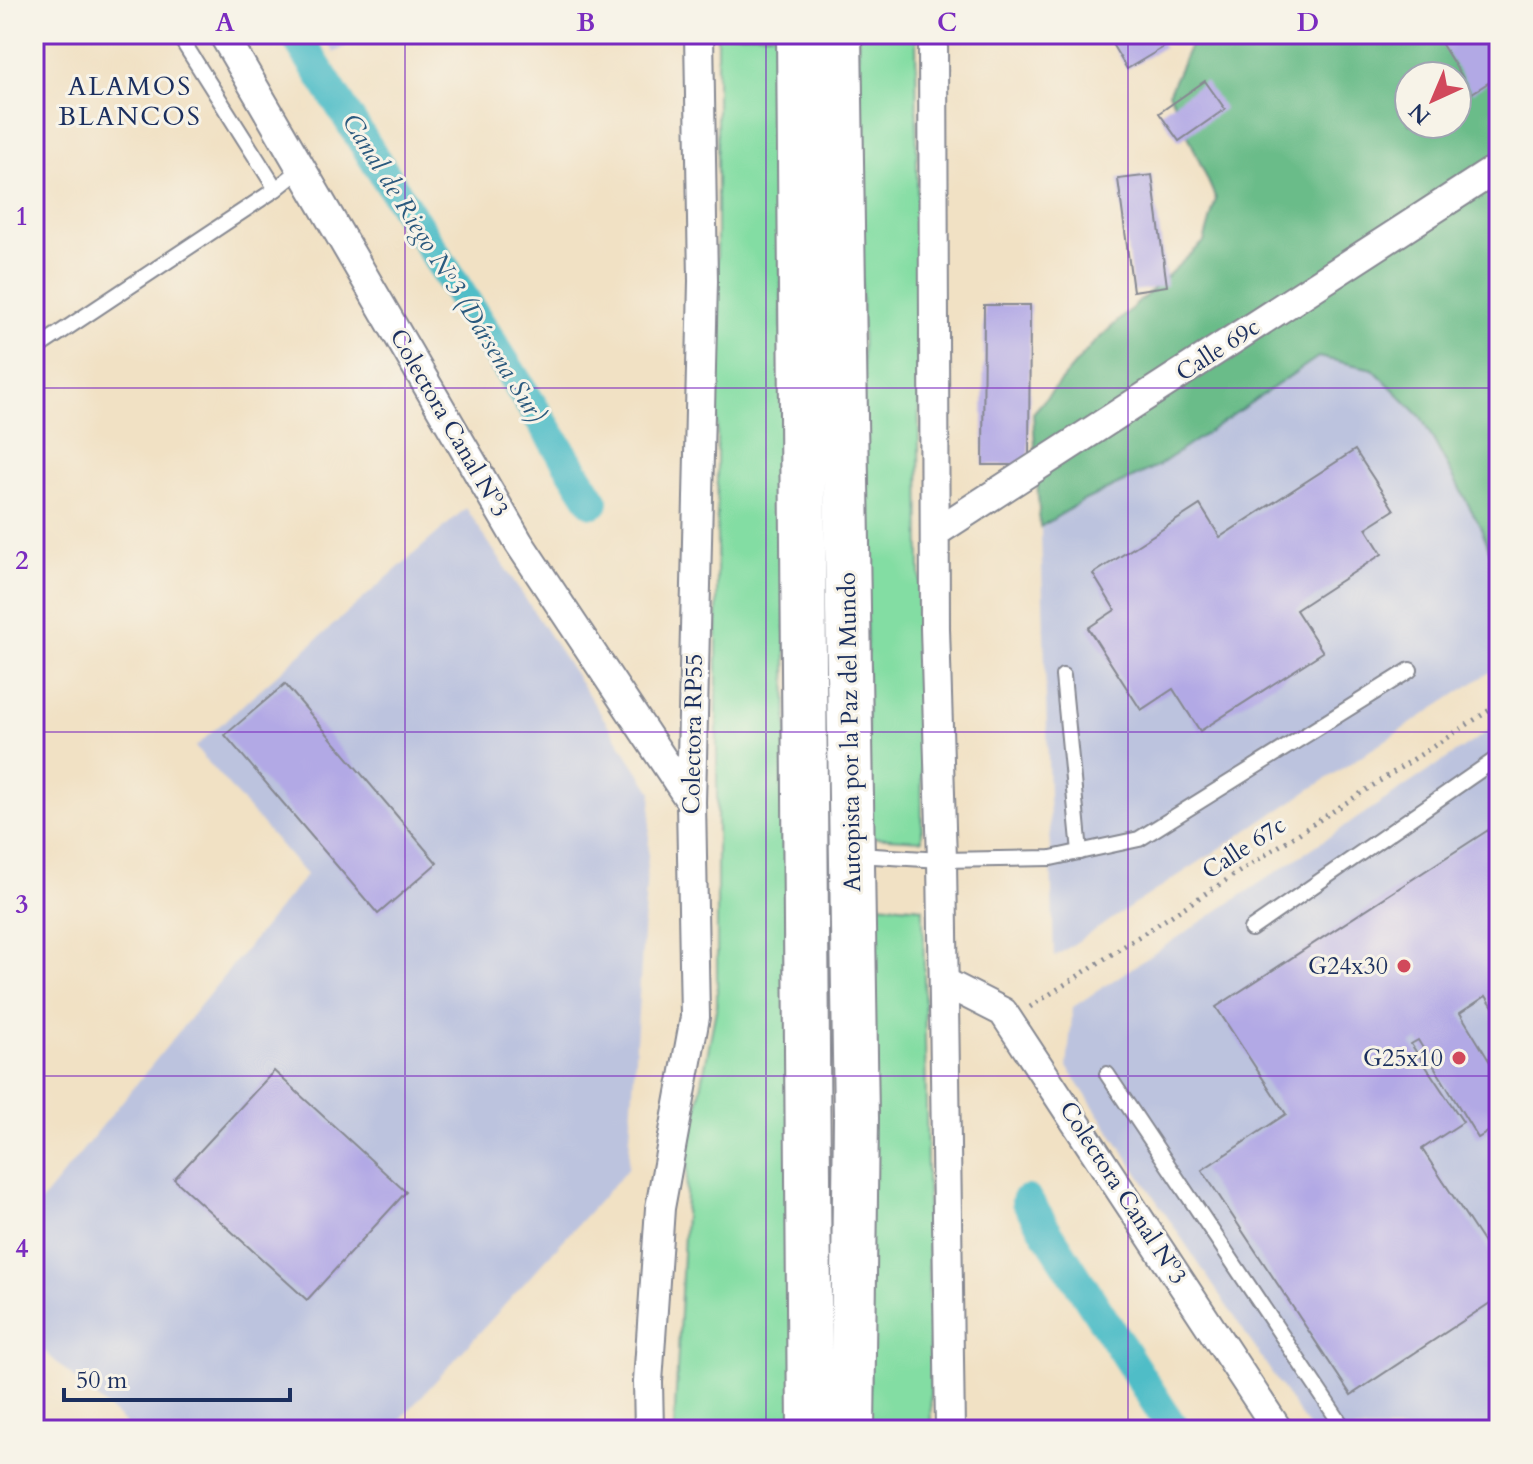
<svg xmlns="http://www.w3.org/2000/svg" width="1533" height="1464" viewBox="0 0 1533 1464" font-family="Cardo,serif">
	<rect width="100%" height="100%" fill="#f7f3e8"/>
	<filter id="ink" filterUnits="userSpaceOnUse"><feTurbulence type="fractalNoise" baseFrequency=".0125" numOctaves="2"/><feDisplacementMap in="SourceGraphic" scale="16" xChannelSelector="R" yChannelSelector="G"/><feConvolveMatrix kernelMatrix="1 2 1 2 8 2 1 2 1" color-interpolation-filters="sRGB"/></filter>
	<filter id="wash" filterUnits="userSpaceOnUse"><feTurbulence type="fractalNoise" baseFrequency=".006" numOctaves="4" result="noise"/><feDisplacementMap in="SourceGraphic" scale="32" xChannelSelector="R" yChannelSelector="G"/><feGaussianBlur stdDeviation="1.8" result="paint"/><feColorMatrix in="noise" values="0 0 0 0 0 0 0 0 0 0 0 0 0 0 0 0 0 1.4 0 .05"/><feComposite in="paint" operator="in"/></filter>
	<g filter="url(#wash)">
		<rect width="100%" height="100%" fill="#f1e1c4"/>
		<!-- industrial -->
		<g fill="#bcc3de">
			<polygon points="322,34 367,34 334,53"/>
			<polygon points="1382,270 1499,452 1499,666 1054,957 1040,502"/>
			<polygon points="466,508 652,792 628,1169 391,1430 132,1430 34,1342 34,1210 306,875 195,747"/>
			<polygon points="1499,724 1499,1430 1310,1430 1067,1067 1073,1007"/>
		</g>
		<!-- green -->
		<g fill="#83dda3" stroke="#4f8680" stroke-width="2">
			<polygon points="717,34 778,34 796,1430 674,1430 688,1156 717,1004"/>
			<polygon points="858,34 916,34 922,840 869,837"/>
			<polygon points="865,903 923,908 931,1430 869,1430"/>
		</g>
		<!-- forest -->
		<path fill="#6abc89" stroke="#427674" stroke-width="2" fill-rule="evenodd" d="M1195,34H1499V574L1481,528L1421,417L1373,369L1318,357L1158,466L1083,501L1040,527L1033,413L1091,346L1204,242L1216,199L1169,92ZM1409,76H1457V124H1409Z"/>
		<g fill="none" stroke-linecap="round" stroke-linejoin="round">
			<!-- canal -->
			<g stroke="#4fbdc7" stroke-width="32">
				<polyline points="295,34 593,502"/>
				<polyline points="1027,1201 1174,1430"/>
			</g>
		</g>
		<g id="blocks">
			<!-- building -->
			<g fill="#b2a9e5">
				<polygon points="1106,34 1156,34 1164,47 1127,69"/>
				<polygon points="1444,34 1494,34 1499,42 1499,76 1472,93 1438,38"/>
				<polygon points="1205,81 1225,109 1179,141 1159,113"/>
				<polygon points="1152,175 1167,286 1133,291 1118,179"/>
				<polygon points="984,305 1030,305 1029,465 983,465"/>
				<polygon points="1355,450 1394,510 1366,528 1382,554 1296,610 1323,652 1200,731 1173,689 1141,710 1088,628 1115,610 1093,574 1200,505 1220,537"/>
				<polygon points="285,684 437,863 378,914 225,735"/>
				<polygon points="1499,823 1499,1016 1486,996 1460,1013 1499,1077 1499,1125 1478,1138 1418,1040 1411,1044 1463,1122 1422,1149 1499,1266 1499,1297 1351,1395 1202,1170 1286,1114 1216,1007"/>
				<polygon points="274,1071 406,1192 307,1300 174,1179"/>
			</g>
		</g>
	</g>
	<g filter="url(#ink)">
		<use href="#blocks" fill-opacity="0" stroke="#868891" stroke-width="2"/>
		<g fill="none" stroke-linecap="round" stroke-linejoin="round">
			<defs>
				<g id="service">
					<polyline points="178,34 276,189"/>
					<polyline points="34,350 276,189 301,169"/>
					<polyline points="1063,676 1080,852"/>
					<polyline points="857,855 942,860 1051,858 1139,839 1410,670"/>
					<polyline points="1251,929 1499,757"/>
					<polyline points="1107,1074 1345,1430"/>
				</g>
				<g id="minor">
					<polyline points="223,34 519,543 691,802"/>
					<polyline points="933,34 935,628 942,860 950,1430"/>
					<polyline points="936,532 1499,167"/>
					<polyline points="944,982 1003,1012 1278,1430"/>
					<polyline points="649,1430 648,1382 660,1208 695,1017 691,802 703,281 699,34"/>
				</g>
				<g id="trunk">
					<polyline points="799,34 810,1430"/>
					<polyline points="839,34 856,1118 852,1430"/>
				</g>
			</defs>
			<!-- service casing -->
			<use href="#service" stroke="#868891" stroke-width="18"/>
			<!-- minor casing -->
			<use href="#minor" stroke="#868891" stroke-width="32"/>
			<!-- trunk casing -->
			<use href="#trunk" stroke="#868891" stroke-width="48"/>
			<!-- path -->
			<polyline stroke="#868891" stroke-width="5" stroke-dasharray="2 6" stroke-linecap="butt" points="1030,1007 1499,704"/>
			<!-- service -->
			<use href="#service" stroke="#fff" stroke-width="14"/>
			<!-- minor -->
			<use href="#minor" stroke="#fff" stroke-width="28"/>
			<!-- trunk -->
			<use href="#trunk" stroke="#fff" stroke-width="44"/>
		</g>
	</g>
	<!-- grid -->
	<path fill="none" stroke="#7b2cbf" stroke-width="2" stroke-opacity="0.55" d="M405,34V1430M766,34V1430M1128,34V1430M34,388H1499M34,732H1499M34,1076H1499"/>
	<!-- markers -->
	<g fill="#d1495b" stroke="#f7f3e8" stroke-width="3">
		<circle cx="1404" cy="966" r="8"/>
		<circle cx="1459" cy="1058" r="8"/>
	</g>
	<g text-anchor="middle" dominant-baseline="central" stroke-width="6" stroke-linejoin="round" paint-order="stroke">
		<!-- street labels -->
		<g font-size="24" fill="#1b2f5e" stroke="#f7f3e8">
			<text transform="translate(1218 350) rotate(-33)">Calle 69c</text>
			<text transform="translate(449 423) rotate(60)">Colectora Canal Nº3</text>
			<text transform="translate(850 732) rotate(-91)">Autopista por la Paz del Mundo</text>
			<text transform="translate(693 734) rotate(-89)">Colectora RP55</text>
			<text transform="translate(1244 848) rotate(-33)">Calle 67c</text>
			<text transform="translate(1123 1193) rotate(57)">Colectora Canal Nº3</text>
		</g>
		<!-- poi labels -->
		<g font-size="24" fill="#1b2f5e" stroke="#f7f3e8" text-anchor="end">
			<text x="1388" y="966">G24x30</text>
			<text x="1443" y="1058">G25x10</text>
		</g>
		<!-- neighbourhood labels -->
		<g font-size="26" letter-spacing="2" fill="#1b2f5e" stroke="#f7f3e8">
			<text x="130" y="86">ALAMOS<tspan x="130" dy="30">BLANCOS</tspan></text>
		</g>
		<!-- water labels -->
		<g font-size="26" font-style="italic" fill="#2b5a7e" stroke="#f7f3e8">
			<text transform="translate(444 268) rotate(58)">Canal de Riego Nº3 (Dársena Sur)</text>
		</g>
	</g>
	<!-- margin -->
	<rect width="1533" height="1464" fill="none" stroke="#f7f3e8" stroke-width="88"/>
	<!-- north arrow -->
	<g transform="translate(1433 100) rotate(224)"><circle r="38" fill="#f7f3e8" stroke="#9fa5b1" stroke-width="2"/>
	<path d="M0-6L14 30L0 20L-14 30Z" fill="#d1495b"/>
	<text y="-12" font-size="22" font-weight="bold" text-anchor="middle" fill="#1b2f5e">N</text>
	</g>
	<!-- scale -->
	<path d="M64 1388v12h226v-12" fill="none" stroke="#1b2f5e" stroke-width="4"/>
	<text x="76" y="1388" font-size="24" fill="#1b2f5e" stroke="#f7f3e8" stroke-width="6" paint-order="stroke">50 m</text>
	<rect x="44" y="44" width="1445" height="1376" fill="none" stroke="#7b2cbf" stroke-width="3"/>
	<g font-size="26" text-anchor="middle" font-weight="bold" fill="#7b2cbf">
		<text x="225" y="31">A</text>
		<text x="586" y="31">B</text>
		<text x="947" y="31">C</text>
		<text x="1308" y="31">D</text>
		<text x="22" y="225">1</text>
		<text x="22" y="569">2</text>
		<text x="22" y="913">3</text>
		<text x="22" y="1257">4</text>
	</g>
</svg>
